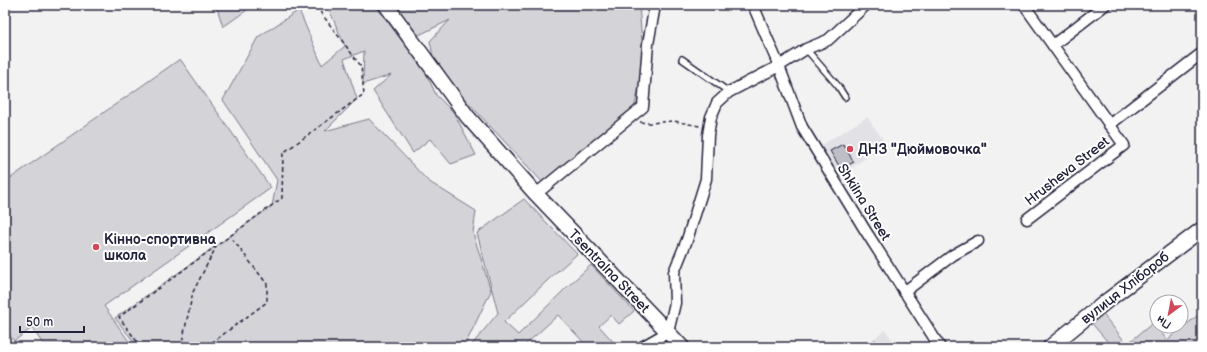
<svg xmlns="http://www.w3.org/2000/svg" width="1207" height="352" viewBox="0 0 1207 352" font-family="'Balsamiq Sans',sans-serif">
	<rect width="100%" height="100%" fill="#f2f2f3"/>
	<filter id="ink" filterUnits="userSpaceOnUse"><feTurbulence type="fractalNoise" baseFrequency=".025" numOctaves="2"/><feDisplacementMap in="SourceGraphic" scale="8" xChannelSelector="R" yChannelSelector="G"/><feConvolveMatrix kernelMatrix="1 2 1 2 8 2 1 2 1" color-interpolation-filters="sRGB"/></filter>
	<g filter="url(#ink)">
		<!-- built -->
		<g fill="#e2e2e6">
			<polygon points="867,117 886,144 838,177 820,146"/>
			<polygon points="885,330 898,347 863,347"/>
		</g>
		<!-- green -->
		<g fill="#d3d3d8" stroke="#7a7a8a">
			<polygon points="216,5 254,5 223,27"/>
			<polygon points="327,5 375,5 426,73 436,95 454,113 476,155 451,164 430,139 413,153 373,91 391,75 363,84 364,51 344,59 357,99 325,131 369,119 428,181 476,211 473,233 491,291 464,347 138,347 115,318 272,206 277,180 223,100 258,37 299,10 322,65 345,46"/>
			<polygon points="393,5 639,5 644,67 631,121 546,186 435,67 430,41 450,20 419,35"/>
			<polygon points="180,59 271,188 104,306 133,347 45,347 32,328 14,341 5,329 5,182"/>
			<polygon points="524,199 577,254 550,278 504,322 518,335 567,287 591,265 634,311 619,324 611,315 599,326 618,347 588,347 558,315 523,347 470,347 498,313 477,233"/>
			<polygon points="1100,311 1127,344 1153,323 1167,340 1202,312 1202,347 1112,347 1089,320"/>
		</g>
		<!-- building -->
		<g fill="#bebec6" stroke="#22223b">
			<polygon points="843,144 854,162 841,169 830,151"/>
			<polygon points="875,340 881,347 866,347"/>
		</g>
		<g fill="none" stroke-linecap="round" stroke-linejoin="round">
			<defs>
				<g id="lane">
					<polyline points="806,49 838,86 845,97"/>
					<polyline points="682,59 729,92"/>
				</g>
				<g id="street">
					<polyline points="753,5 779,66 802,127 865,230 940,347"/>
					<polyline points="1024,5 1124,145 1027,219"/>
					<polyline points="1053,45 1105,5"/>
					<polyline points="1109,125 1202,53"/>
					<polyline points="536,194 643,107 648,44 655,5"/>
					<polyline points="904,292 953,255 978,241"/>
					<polyline points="642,347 668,332 675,303 674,272 687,240 706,179 708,135 711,117 717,103 729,92 779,66 806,49 828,40 866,5"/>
				</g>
				<g id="secondary">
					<polyline points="386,5 467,116 536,194 682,347"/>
					<polyline points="1050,347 1108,300 1202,229"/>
				</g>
			</defs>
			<!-- lane casing -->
			<use href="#lane" stroke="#22223b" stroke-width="8"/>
			<!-- street casing -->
			<use href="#street" stroke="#22223b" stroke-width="13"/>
			<!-- secondary casing -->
			<use href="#secondary" stroke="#22223b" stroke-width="17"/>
			<!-- path -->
			<g stroke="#22223b" stroke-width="1.5" stroke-dasharray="4 3" stroke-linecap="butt">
				<polyline points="640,122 650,123 673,121 700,126"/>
				<polyline points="141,347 119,317 282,198 283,153 364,94 361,66 315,5"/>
				<polyline points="181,347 193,292 216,247"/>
				<polyline points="206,347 267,302 267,284 230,236"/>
			</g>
			<!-- lane -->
			<use href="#lane" stroke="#fff" stroke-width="5"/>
			<!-- street -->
			<use href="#street" stroke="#fff" stroke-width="10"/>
			<!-- secondary -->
			<use href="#secondary" stroke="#fff" stroke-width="14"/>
		</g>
	</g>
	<!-- markers -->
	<g fill="#d1495b" stroke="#fff" stroke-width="1.5">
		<circle cx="850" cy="149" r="4"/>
		<circle cx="96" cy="247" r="4"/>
	</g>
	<g text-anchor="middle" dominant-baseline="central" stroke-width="4" stroke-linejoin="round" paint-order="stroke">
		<!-- poi labels -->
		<g font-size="14" font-weight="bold" fill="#22223b" stroke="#fff" text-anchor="start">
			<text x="858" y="149">ДНЗ "Дюймовочка"</text>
			<text x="104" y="239">Кінно-спортивна<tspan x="104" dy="16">школа</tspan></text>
		</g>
		<!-- street labels -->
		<g font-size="14" fill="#22223b" stroke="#fff">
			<text transform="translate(1067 171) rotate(-38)">Hrusheva Street</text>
			<text transform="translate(864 202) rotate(58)">Shkilna Street</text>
			<text transform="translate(609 271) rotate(46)">Tsentralna Street</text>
			<text transform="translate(1125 288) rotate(-38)">вулиця Хлібороб</text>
		</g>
	</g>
	<!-- margin -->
	<rect width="1207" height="352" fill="none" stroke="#fff" stroke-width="20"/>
	<rect x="10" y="10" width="1187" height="332" fill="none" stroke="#22223b" stroke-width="1.5" filter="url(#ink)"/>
	<!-- north arrow -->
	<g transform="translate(1169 314) rotate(212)"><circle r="19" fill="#ffffff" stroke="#a7a7b1"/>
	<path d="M0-3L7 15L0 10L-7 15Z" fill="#d1495b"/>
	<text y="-6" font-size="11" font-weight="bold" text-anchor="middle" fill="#22223b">Пн</text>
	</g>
	<!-- scale -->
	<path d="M20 326v6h64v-6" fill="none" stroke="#22223b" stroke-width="2"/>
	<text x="26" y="326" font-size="12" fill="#22223b" stroke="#ffffff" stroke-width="3" paint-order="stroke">50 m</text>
</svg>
